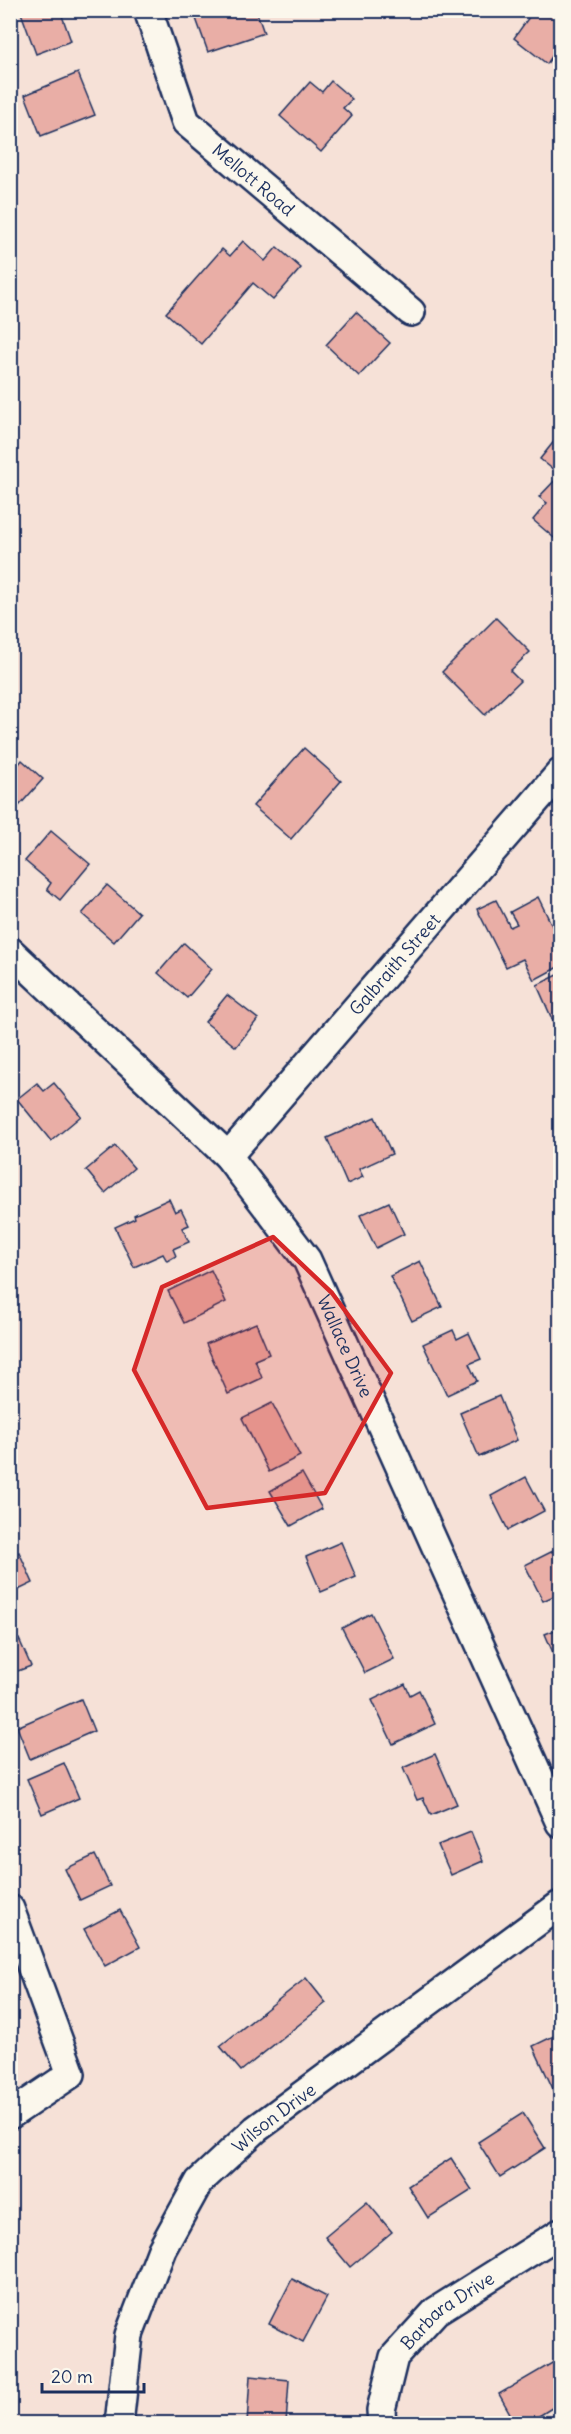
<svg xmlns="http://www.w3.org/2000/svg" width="571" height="2434" viewBox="0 0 571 2434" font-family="Delius,sans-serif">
	<rect width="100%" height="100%" fill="#f6e1d7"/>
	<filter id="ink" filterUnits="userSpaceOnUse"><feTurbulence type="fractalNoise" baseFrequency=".0167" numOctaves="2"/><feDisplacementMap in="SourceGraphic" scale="12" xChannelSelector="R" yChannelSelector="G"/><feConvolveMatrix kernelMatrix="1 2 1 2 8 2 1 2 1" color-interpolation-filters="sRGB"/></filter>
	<g filter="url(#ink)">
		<!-- building -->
		<g fill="#e9aea6" stroke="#1b2f5e" stroke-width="1.5">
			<polygon points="20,10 60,10 71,41 36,54"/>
			<polygon points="193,10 238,10 240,16 256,10 264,33 208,52"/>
			<polygon points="534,10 560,10 560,44 547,64 514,38"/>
			<polygon points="78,73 95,115 41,136 25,95"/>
			<polygon points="331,81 352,99 343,108 352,116 321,152 280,116 310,82 322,92"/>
			<polygon points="243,241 265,261 277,247 301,268 273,300 253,283 201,344 166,313 222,249 230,256"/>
			<polygon points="356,312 390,343 359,376 326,345"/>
			<polygon points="560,434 560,543 533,520 547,503 539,497 560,475 540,459"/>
			<polygon points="496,618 530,652 510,671 520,681 485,715 442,672"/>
			<polygon points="304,748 341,781 291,839 253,806"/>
			<polygon points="22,760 43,779 10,816 10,767 14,770"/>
			<polygon points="51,831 90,864 60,900 47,889 51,883 25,861"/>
			<polygon points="107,885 139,913 114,942 82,914"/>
			<polygon points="538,897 560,942 560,966 534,980 523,959 506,967 477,909 496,900 510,927 517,924 510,912"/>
			<polygon points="184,943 212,969 187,998 158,973"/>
			<polygon points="560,974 560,1037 537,985"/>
			<polygon points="227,995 258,1019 236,1047 205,1022"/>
			<polygon points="37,1083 44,1091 54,1083 81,1116 51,1141 17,1099"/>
			<polygon points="375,1117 392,1154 359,1169 363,1177 347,1184 327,1138"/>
			<polygon points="115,1146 134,1168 105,1193 86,1170"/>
			<polygon points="169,1199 175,1212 181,1209 189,1225 182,1228 189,1242 173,1249 176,1256 167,1261 163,1254 134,1267 115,1227 135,1218 134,1215"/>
			<polygon points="389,1202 404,1234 376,1248 360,1215"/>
			<polygon points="420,1261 442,1307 412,1321 390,1276"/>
			<polygon points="211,1270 226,1302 184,1323 168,1291"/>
			<polygon points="256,1323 269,1354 255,1360 262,1378 228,1394 206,1344"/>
			<polygon points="453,1330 457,1339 469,1333 481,1359 469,1364 477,1381 447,1395 423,1344"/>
			<polygon points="499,1396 517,1440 479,1457 460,1413"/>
			<polygon points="272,1403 300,1456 269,1472 242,1418"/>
			<polygon points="302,1473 322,1509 291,1526 270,1491"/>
			<polygon points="526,1477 544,1511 508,1530 491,1496"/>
			<polygon points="341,1542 356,1577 321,1592 306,1557"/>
			<polygon points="559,1548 560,1593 543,1601 525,1565"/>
			<polygon points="19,1552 33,1583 10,1594 10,1556"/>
			<polygon points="371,1613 394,1659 365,1673 342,1628"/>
			<polygon points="560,1628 560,1669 545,1634"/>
			<polygon points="19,1639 31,1666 10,1674 10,1643"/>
			<polygon points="405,1684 410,1695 419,1690 435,1724 393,1744 372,1700"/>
			<polygon points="81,1699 94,1731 30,1759 17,1727"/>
			<polygon points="435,1754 457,1804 431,1815 423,1798 417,1800 403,1768"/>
			<polygon points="64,1763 79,1798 42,1814 27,1779"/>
			<polygon points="471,1832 483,1861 451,1875 438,1845"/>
			<polygon points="95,1855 110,1886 80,1900 65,1869"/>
			<polygon points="120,1910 140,1947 105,1966 84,1929"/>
			<polygon points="306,1978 326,2003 241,2071 220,2046"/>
			<polygon points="560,2033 560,2091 555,2093 533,2046"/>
			<polygon points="523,2113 545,2148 500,2177 478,2142"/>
			<polygon points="451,2158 472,2190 428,2218 408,2186"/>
			<polygon points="367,2202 392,2232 350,2267 325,2237"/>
			<polygon points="292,2279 327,2297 303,2342 269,2324"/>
			<polygon points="559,2359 560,2403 526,2424 516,2424 499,2394"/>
			<polygon points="250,2376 289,2380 286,2424 247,2424"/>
		</g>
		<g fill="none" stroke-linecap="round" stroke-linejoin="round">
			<defs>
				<g id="street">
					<path id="s1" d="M148,10L186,122L411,312"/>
					<path id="s2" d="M10,951L228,1156L307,1260L560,1823"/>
					<path id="s3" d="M228,1156L560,773"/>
					<polyline points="10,1909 71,2074 10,2115"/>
					<path id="s4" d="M119,2424L129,2335L162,2249L199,2182L256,2129L560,1905"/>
					<path id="s5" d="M382,2424L381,2410L394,2357L436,2311L560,2233"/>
				</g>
			</defs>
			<!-- street casing -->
			<use href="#street" stroke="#1b2f5e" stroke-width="32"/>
			<!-- street -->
			<use href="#street" stroke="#fbf7ec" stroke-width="27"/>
		</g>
	</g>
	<!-- marked area -->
	<path fill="#d62828" fill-opacity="0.2" stroke="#d62828" stroke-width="4.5" stroke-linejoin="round" d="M273,1237L332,1293L391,1373L325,1493L207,1508L134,1370L162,1287Z"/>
	<g text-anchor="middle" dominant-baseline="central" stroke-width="6" stroke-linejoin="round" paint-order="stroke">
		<!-- street labels -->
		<g font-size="18" fill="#1b2f5e" stroke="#fbf7ec">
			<text stroke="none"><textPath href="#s1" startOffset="207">Mellott Road</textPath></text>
			<text stroke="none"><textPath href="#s3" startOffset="254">Galbraith Street</textPath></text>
			<text stroke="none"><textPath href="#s2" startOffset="524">Wallace Drive</textPath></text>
			<text stroke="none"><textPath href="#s4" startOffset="357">Wilson Drive</textPath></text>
			<text stroke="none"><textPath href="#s5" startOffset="140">Barbara Drive</textPath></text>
		</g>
	</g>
	<!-- margin -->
	<rect width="571" height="2434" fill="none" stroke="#fbf7ec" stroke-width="36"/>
	<rect x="18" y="18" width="535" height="2398" fill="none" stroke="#1b2f5e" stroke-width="2" filter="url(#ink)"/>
	<!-- scale -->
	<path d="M42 2383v9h102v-9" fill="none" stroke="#1b2f5e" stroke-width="3"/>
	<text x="51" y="2383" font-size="18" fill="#1b2f5e" stroke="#fbf7ec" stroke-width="4.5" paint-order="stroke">20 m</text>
</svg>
